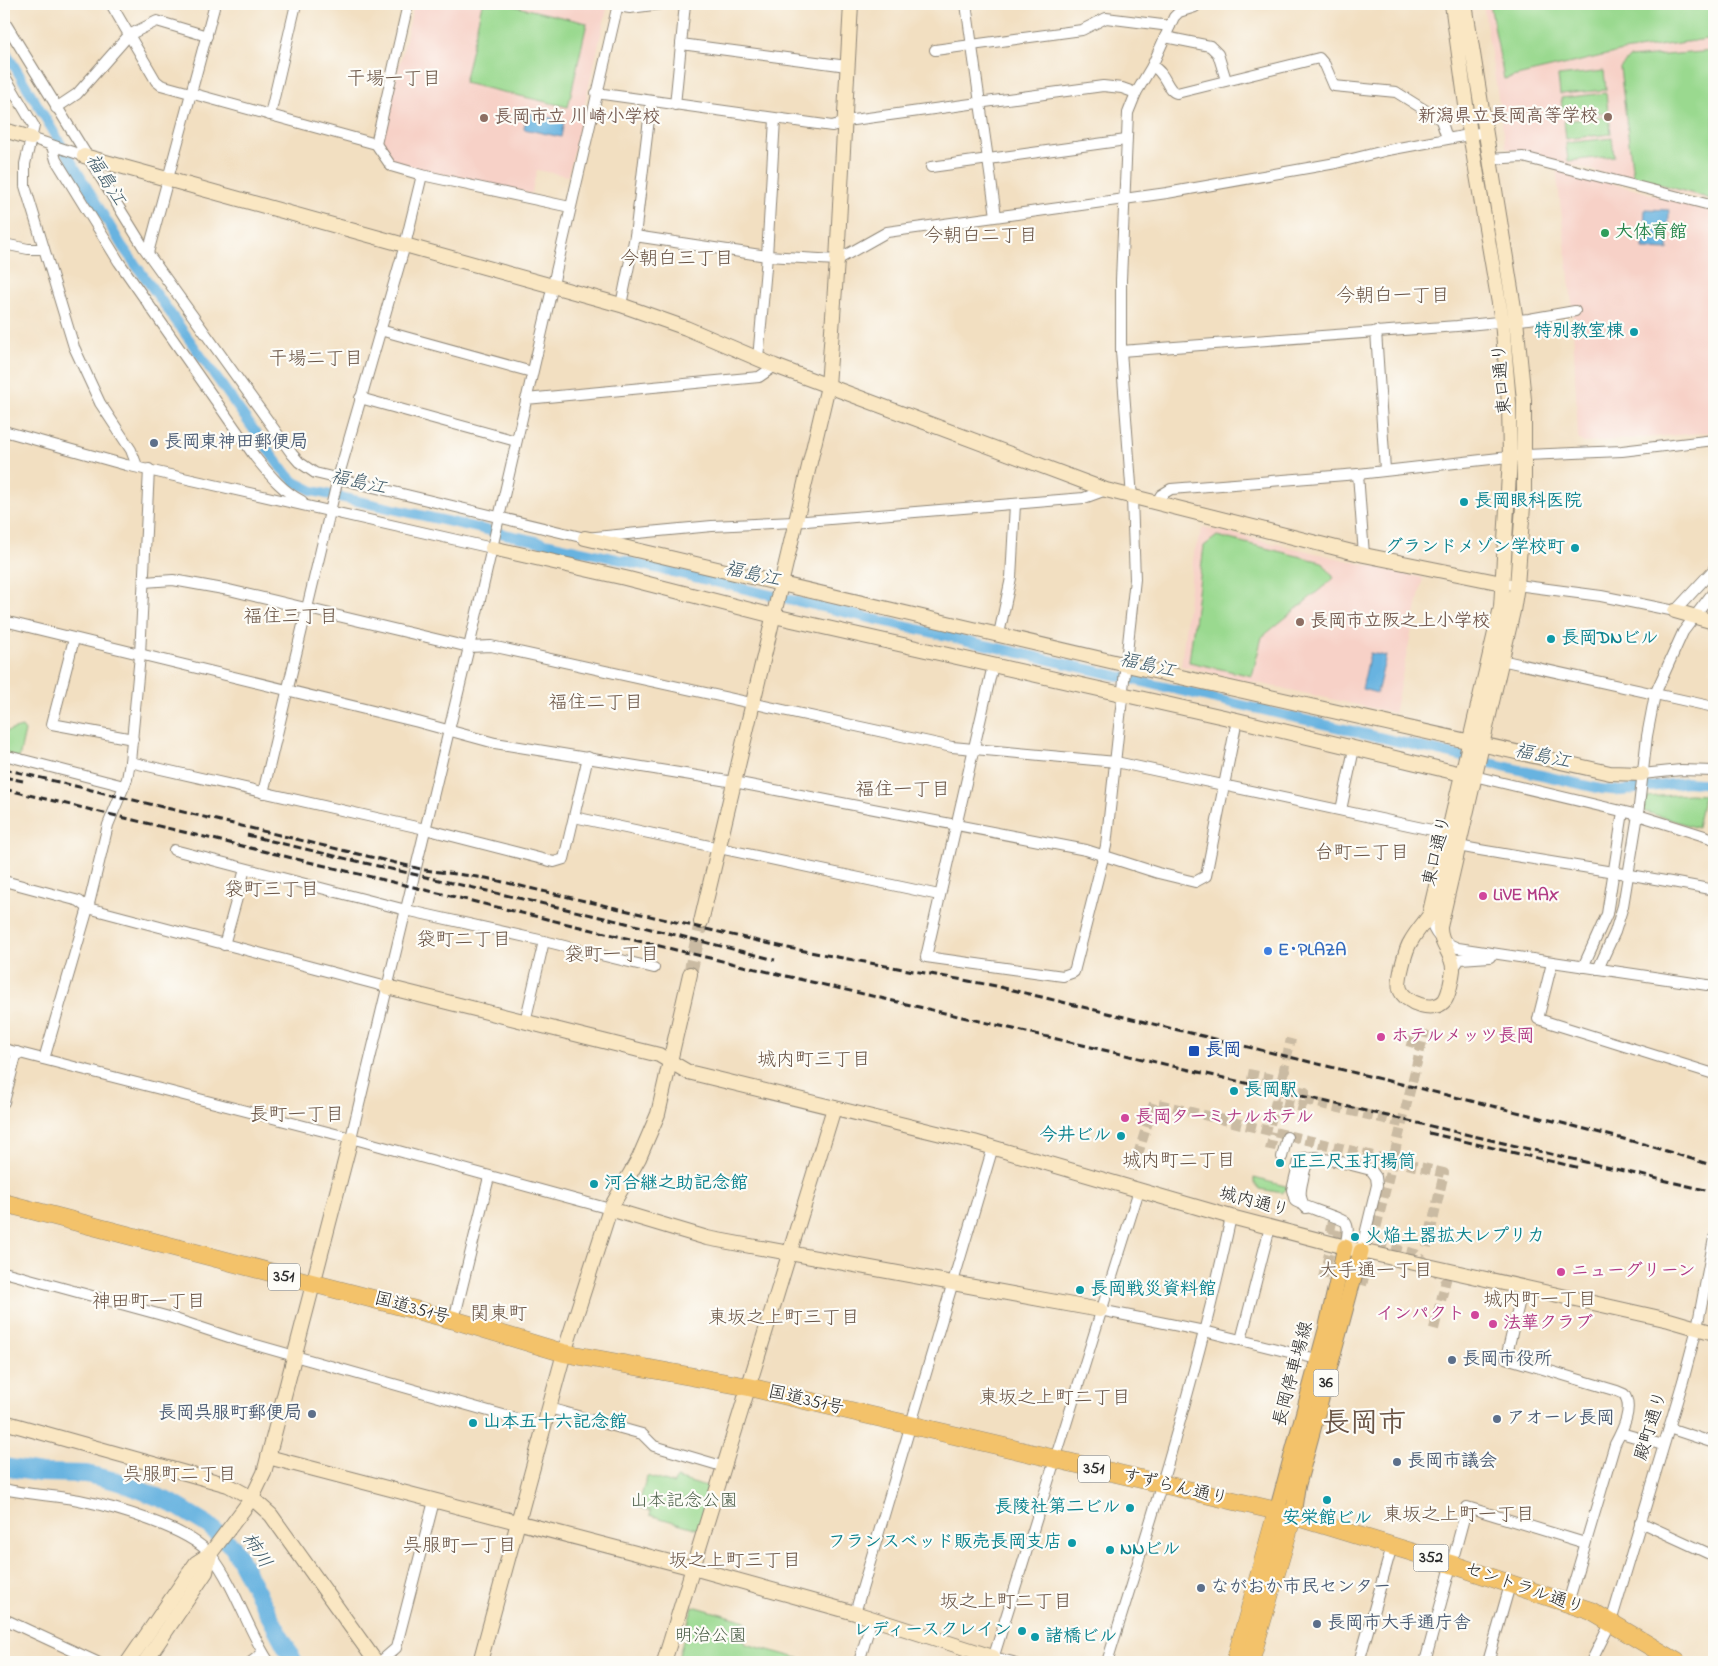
<svg xmlns="http://www.w3.org/2000/svg" width="1718" height="1666" viewBox="0 0 1718 1666" font-family="'Indie Flower','Klee One',sans-serif">
	<rect width="100%" height="100%" fill="#fdfcf7"/>
	<filter id="ink" filterUnits="userSpaceOnUse"><feTurbulence type="fractalNoise" baseFrequency=".02" numOctaves="2"/><feDisplacementMap in="SourceGraphic" scale="10" xChannelSelector="R" yChannelSelector="G"/><feConvolveMatrix kernelMatrix="1 2 1 2 8 2 1 2 1" color-interpolation-filters="sRGB"/></filter>
	<filter id="wash" filterUnits="userSpaceOnUse"><feTurbulence type="fractalNoise" baseFrequency=".0096" numOctaves="4" result="noise"/><feDisplacementMap in="SourceGraphic" scale="20" xChannelSelector="R" yChannelSelector="G"/><feGaussianBlur stdDeviation="1.12" result="paint"/><feColorMatrix in="noise" values="0 0 0 0 0 0 0 0 0 0 0 0 0 0 0 0 0 1.4 0 .05"/><feComposite in="paint" operator="in"/></filter>
	<g filter="url(#wash)">
		<rect width="100%" height="100%" fill="#f2dfc1"/>
		<!-- built -->
		<g fill="#f7d1c7">
			<polygon points="414,4 604,4 607,9 568,176 537,170 531,194 397,164 390,156 381,142"/>
			<polygon points="1483,4 1714,4 1714,202 1506,148"/>
			<polygon points="1556,168 1714,211 1714,432 1584,443 1578,439 1572,304"/>
			<polygon points="1203,527 1423,578 1394,713 1181,666 1194,552"/>
		</g>
		<!-- green -->
		<g fill="#9ad98f" stroke="#62825d">
			<polygon points="482,4 505,4 587,23 568,107 464,83"/>
			<polygon points="1490,4 1714,4 1714,38 1623,51 1504,79"/>
			<polygon points="1714,51 1714,200 1633,176 1620,68 1629,58"/>
			<polygon points="1604,71 1606,90 1560,94 1558,76"/>
			<polygon points="1606,93 1608,112 1563,116 1561,98"/>
			<polygon points="1609,116 1611,134 1566,139 1564,121"/>
			<polygon points="1612,138 1614,156 1568,161 1566,143"/>
			<polygon points="1217,536 1322,562 1334,578 1262,637 1252,676 1189,662 1204,546"/>
			<polygon points="22,727 25,731 19,758 4,754 4,732"/>
			<polygon points="1689,794 1704,795 1697,828 1643,811 1646,797"/>
			<polygon points="1254,1178 1289,1187 1282,1193 1260,1189 1254,1182"/>
			<polygon points="647,1476 674,1484 676,1478 713,1489 701,1530 650,1515 651,1511 638,1507"/>
			<polygon points="693,1606 746,1621 742,1636 746,1644 812,1662 677,1662"/>
		</g>
		<!-- water -->
		<g fill="#68b3e0" stroke="#4a6f86">
			<polygon points="527,112 564,121 561,137 524,129"/>
			<polygon points="1645,209 1669,210 1668,250 1643,249"/>
			<polygon points="1370,653 1386,656 1377,693 1362,689"/>
		</g>
		<g fill="none" stroke-linecap="round" stroke-linejoin="round">
			<!-- stream -->
			<polyline stroke="#68b3e0" stroke-width="3" points="1701,590 1714,577"/>
			<!-- canal -->
			<polyline stroke="#68b3e0" stroke-width="10" points="4,49 122,246 143,275 281,468 295,482 313,491 630,562 1601,789 1621,791 1686,782 1714,784"/>
			<!-- river -->
			<polyline stroke="#68b3e0" stroke-width="18" points="4,1467 41,1473 86,1474 120,1482 170,1502 208,1525 233,1547 294,1662"/>
		</g>
	</g>
	<g filter="url(#ink)">
		<g fill="none" stroke-linecap="round" stroke-linejoin="round">
			<!-- street-tunnel -->
			<g stroke="#cabba3" stroke-width="10" stroke-dasharray="10 5" stroke-linecap="butt">
				<polyline points="1407,1041 1421,1045"/>
				<polyline points="1283,1073 1285,1071 1284,1069 1291,1039"/>
				<polyline points="1248,1074 1278,1080"/>
				<polyline points="1272,1081 1280,1087 1305,1092 1305,1100 1301,1107 1276,1101"/>
				<polyline points="1305,1100 1402,1123"/>
				<polyline points="1270,1124 1284,1071"/>
				<polyline points="1270,1150 1274,1132"/>
				<polyline points="1133,1170 1154,1103 1444,1173 1427,1247"/>
				<polyline points="1326,1226 1336,1228 1334,1234"/>
				<polyline points="1323,1278 1334,1234 1416,1254 1446,1280 1434,1329"/>
				<polyline points="1362,1285 1425,1030"/>
			</g>
			<!-- secondary-tunnel -->
			<polyline stroke="#cabba3" stroke-width="14" stroke-dasharray="14 7" stroke-linecap="butt" points="690,974 701,922"/>
			<defs>
				<g id="street">
					<polyline points="111,4 156,81 161,85 376,144 391,166 422,175 570,207"/>
					<polyline points="966,4 996,216"/>
					<polyline points="618,6 630,8 661,4"/>
					<polyline points="4,21 144,248 292,454 299,462 315,473 585,538 712,526 794,522 1084,498 1106,490"/>
					<polyline points="1165,37 1210,46 1218,54 1226,80"/>
					<polyline points="681,44 847,66"/>
					<polyline points="935,50 1082,30 1106,18 1170,26"/>
					<path d="M1152,66C1167,73 1166,91 1177,93L1319,58L1325,65L1334,86L1396,92L1441,120L1447,138"/>
					<polyline points="4,75 34,126 25,164 25,186 74,347 100,403 131,450 137,466"/>
					<polyline points="596,93 832,126 853,120 1103,86 1122,88 1136,93"/>
					<polyline points="675,105 685,4"/>
					<polyline points="56,108 77,94 129,35 157,21 207,36"/>
					<polyline points="270,115 296,4"/>
					<polyline points="31,138 84,156"/>
					<polyline points="376,144 408,4"/>
					<path d="M52,146L56,160L119,262L255,457C269,474 282,491 302,501"/>
					<polyline points="1489,159 1523,157 1714,206"/>
					<polyline points="931,167 1126,140"/>
					<polyline points="635,236 767,256 837,260 887,232 1167,193 1336,163 1388,150 1485,132"/>
					<polyline points="4,244 28,249 44,249"/>
					<polyline points="148,253 215,4"/>
					<polyline points="621,305 635,236 651,102"/>
					<polyline points="380,330 532,372"/>
					<polyline points="1376,331 1385,470"/>
					<polyline points="1121,351 1457,326 1529,319 1575,311"/>
					<polyline points="758,359 767,256 775,119"/>
					<polyline points="360,398 516,441"/>
					<polyline points="526,399 759,377 775,366"/>
					<polyline points="4,431 126,465 492,548"/>
					<polyline points="1358,474 1364,555"/>
					<polyline points="1156,504 1161,495 1171,489 1358,474 1526,455 1622,451 1714,440"/>
					<polyline points="144,582 173,580 229,590 469,647 491,646 952,747 1116,762 1455,835"/>
					<polyline points="1502,583 1601,596 1675,611 1714,569"/>
					<polyline points="4,621 418,722 495,743 734,782 1086,850 1158,873 1195,882 1206,876 1237,720"/>
					<polyline points="999,634 1011,578 1015,504"/>
					<polyline points="74,639 52,724 133,739"/>
					<polyline points="1501,660 1714,707"/>
					<polyline points="993,665 926,957 1063,976 1074,972 1106,846 1135,579 1132,498 1121,351 1121,280 1128,113 1136,93 1152,66 1174,17 1179,12 1195,7 1194,4"/>
					<polyline points="4,755 124,786"/>
					<polyline points="130,762 425,829 554,862 564,859 588,757"/>
					<polyline points="1642,774 1681,770 1714,771"/>
					<polyline points="1474,776 1638,815 1714,839"/>
					<polyline points="263,793 338,478 405,245 422,175"/>
					<polyline points="1341,810 1354,749"/>
					<polyline points="574,817 939,895"/>
					<path d="M1458,846C1544,862 1629,873 1714,890"/>
					<polyline points="174,850 406,910 544,941 654,968"/>
					<polyline points="4,881 79,901 88,908 387,987"/>
					<path d="M1429,916C1434,935 1440,941 1458,948L1714,986"/>
					<polyline points="224,945 245,869"/>
					<polyline points="1552,963 1538,1019 1714,1074"/>
					<polyline points="1583,967 1607,914 1623,812"/>
					<polyline points="1453,969 1460,959 1490,957"/>
					<polyline points="1598,969 1615,932 1623,906 1638,815 1647,736 1655,694 1683,632 1714,591"/>
					<polyline points="525,1022 544,941"/>
					<polyline points="4,1049 351,1138 610,1209"/>
					<polyline points="44,1059 88,908 108,825 127,779 130,762 140,655 149,469"/>
					<polyline points="4,1102 17,1052"/>
					<polyline points="351,1138 469,647 618,4"/>
					<polyline points="1282,1157 1287,1137"/>
					<path d="M1317,1157L1304,1158L1299,1161L1292,1190L1295,1201C1306,1208 1343,1218 1346,1223C1350,1230 1346,1240 1345,1247"/>
					<path d="M1306,1208C1299,1198 1300,1191 1303,1179C1304,1173 1305,1165 1310,1161C1321,1154 1358,1167 1371,1170L1376,1177L1377,1185L1361,1251"/>
					<polyline points="4,1272 169,1317 235,1339 545,1427"/>
					<path d="M1523,1287L1506,1358L1617,1391L1624,1394C1634,1408 1622,1431 1615,1444L1568,1603"/>
					<polyline points="1100,1310 1204,1331 1317,1359"/>
					<polyline points="454,1320 489,1177"/>
					<polyline points="1241,1340 1270,1227"/>
					<polyline points="549,1408 642,1434 654,1446 725,1467"/>
					<polyline points="1669,1428 1714,1443"/>
					<polyline points="1621,1433 1663,1445"/>
					<path d="M4,1489C29,1495 54,1495 79,1500C114,1507 189,1528 211,1555C236,1587 247,1629 269,1662"/>
					<polyline points="1640,1522 1714,1556"/>
					<polyline points="855,1613 993,1147"/>
					<polyline points="4,1619 97,1662"/>
					<polyline points="993,1657 1013,1662"/>
					<polyline points="251,1662 263,1653"/>
					<polyline points="380,1662 396,1648 434,1501"/>
					<polyline points="859,1662 872,1619"/>
					<polyline points="992,1662 1139,1190"/>
					<path d="M1107,1662C1153,1515 1199,1368 1231,1217"/>
					<polyline points="1359,1662 1392,1546"/>
					<polyline points="1425,1662 1467,1507 1585,1543"/>
					<polyline points="1488,1662 1510,1585"/>
					<polyline points="1591,1662 1611,1622 1683,1381 1697,1328 1714,1238"/>
				</g>
				<g id="secondary">
					<path d="M1452,4L1470,134L1502,321L1509,403L1510,458L1501,607L1429,916C1423,924 1416,932 1411,941C1406,948 1397,981 1400,989C1404,1003 1435,1014 1445,1000C1449,994 1452,977 1453,970C1454,955 1439,944 1440,927L1513,611L1517,586L1524,493V400L1516,320L1465,4"/>
					<polyline points="4,130 31,138"/>
					<polyline points="84,156 621,305 686,328 775,366 1106,490 1364,555 1502,583"/>
					<polyline points="585,538 1127,665 1610,773 1642,774"/>
					<polyline points="492,548 625,578 774,616 1237,720 1470,776"/>
					<polyline points="1675,611 1714,622"/>
					<polyline points="701,922 828,386 837,260 851,4"/>
					<polyline points="387,987 659,1055 688,1072 974,1142 1231,1217 1361,1251 1669,1320 1714,1333"/>
					<polyline points="610,1209 707,1238 1100,1310"/>
					<polyline points="4,1422 228,1485 252,1498 271,1515 376,1662"/>
					<polyline points="268,1457 693,1568 855,1613 993,1657"/>
					<polyline points="128,1662 196,1563 210,1554"/>
					<polyline points="145,1662 206,1572 210,1554 252,1498 264,1473 351,1138"/>
					<polyline points="480,1662 564,1353 610,1209 639,1158 658,1114 690,974"/>
					<polyline points="664,1662 834,1108"/>
				</g>
				<g id="primary">
					<polyline points="1277,1511 1326,1330 1345,1247"/>
					<polyline points="1293,1515 1297,1488 1361,1251"/>
				</g>
				<g id="highway">
					<polyline points="4,1203 454,1320 564,1353 749,1387 1277,1511 1451,1564 1591,1611 1677,1662"/>
					<polyline points="1235,1662 1277,1511"/>
					<polyline points="1250,1662 1293,1515"/>
				</g>
			</defs>
			<!-- street casing -->
			<use href="#street" stroke="#8e8576" stroke-width="12"/>
			<!-- secondary casing -->
			<use href="#secondary" stroke="#8e8576" stroke-width="16"/>
			<!-- primary casing -->
			<use href="#primary" stroke="#8e8576" stroke-width="17"/>
			<!-- highway casing -->
			<use href="#highway" stroke="#8e8576" stroke-width="19"/>
			<!-- street -->
			<use href="#street" stroke="#fff" stroke-width="10"/>
			<!-- secondary -->
			<use href="#secondary" stroke="#fae7c3" stroke-width="14"/>
			<!-- primary -->
			<use href="#primary" stroke="#f3c26a" stroke-width="15"/>
			<!-- highway -->
			<use href="#highway" stroke="#f3c26a" stroke-width="18"/>
			<!-- rail -->
			<g stroke="#2b2b2b" stroke-width="3" stroke-dasharray="8 4" stroke-linecap="butt">
				<polyline points="4,769 425,870 486,878 788,948 996,986 1550,1120 1647,1145 1714,1166"/>
				<polyline points="4,777 23,781"/>
				<polyline points="4,789 743,966 1714,1192"/>
				<path d="M247,835C422,878 600,914 775,960"/>
				<polyline points="1429,1133 1580,1168"/>
			</g>
		</g>
	</g>
	<!-- markers -->
	<g fill="#8d6e63" stroke="#fdfcf7" stroke-width="2">
		<circle cx="1608" cy="117" r="5"/>
		<circle cx="484" cy="118" r="5"/>
		<circle cx="1300" cy="622" r="5"/>
	</g>
	<circle fill="#2e9e5b" stroke="#fdfcf7" stroke-width="2" cx="1605" cy="233" r="5"/>
	<g fill="#0f9aa8" stroke="#fdfcf7" stroke-width="2">
		<circle cx="1634" cy="332" r="5"/>
		<circle cx="1464" cy="502" r="5"/>
		<circle cx="1575" cy="548" r="5"/>
		<circle cx="1551" cy="639" r="5"/>
		<circle cx="1234" cy="1091" r="5"/>
		<circle cx="1121" cy="1136" r="5"/>
		<circle cx="1280" cy="1163" r="5"/>
		<circle cx="594" cy="1184" r="5"/>
		<circle cx="1355" cy="1237" r="5"/>
		<circle cx="1080" cy="1290" r="5"/>
		<circle cx="473" cy="1423" r="5"/>
		<circle cx="1327" cy="1500" r="5"/>
		<circle cx="1130" cy="1508" r="5"/>
		<circle cx="1072" cy="1543" r="5"/>
		<circle cx="1110" cy="1550" r="5"/>
		<circle cx="1022" cy="1631" r="5"/>
		<circle cx="1035" cy="1637" r="5"/>
	</g>
	<g fill="#5c6f8a" stroke="#fdfcf7" stroke-width="2">
		<circle cx="154" cy="443" r="5"/>
		<circle cx="1452" cy="1360" r="5"/>
		<circle cx="312" cy="1414" r="5"/>
		<circle cx="1497" cy="1419" r="5"/>
		<circle cx="1397" cy="1462" r="5"/>
		<circle cx="1201" cy="1588" r="5"/>
		<circle cx="1317" cy="1624" r="5"/>
	</g>
	<g fill="#d1479c" stroke="#fdfcf7" stroke-width="2">
		<circle cx="1483" cy="896" r="5"/>
		<circle cx="1381" cy="1037" r="5"/>
		<circle cx="1125" cy="1118" r="5"/>
		<circle cx="1561" cy="1272" r="5"/>
		<circle cx="1475" cy="1315" r="5"/>
		<circle cx="1493" cy="1324" r="5"/>
	</g>
	<circle fill="#3f7fe0" stroke="#fdfcf7" stroke-width="2" cx="1268" cy="951" r="5"/>
	<rect fill="#1a4fb4" stroke="#fdfcf7" stroke-width="2" x="1188" y="1045" width="12" height="12" rx="2.5"/>
	<g text-anchor="middle" dominant-baseline="central" stroke-width="4.5" stroke-linejoin="round" paint-order="stroke">
		<!-- shield labels -->
		<g fill="#fdfcf7" stroke="#6a6a68" stroke-width="1">
			<rect x="268" y="1263.5" width="32" height="27" rx="4"/>
			<rect x="1313.5" y="1369.5" width="25" height="27" rx="4"/>
			<rect x="1078" y="1455.5" width="32" height="27" rx="4"/>
			<rect x="1413.5" y="1544.5" width="35" height="27" rx="4"/>
		</g>
		<g font-size="16" font-weight="bold" fill="#2b2b2b">
			<text x="284" y="1277">351</text>
			<text x="1326" y="1383">36</text>
			<text x="1094" y="1469">351</text>
			<text x="1431" y="1558">352</text>
		</g>
		<!-- education labels -->
		<g font-size="18" font-weight="bold" fill="#785e54" stroke="#fdfcf7" text-anchor="start">
			<text x="1598" y="117" text-anchor="end">新潟県立長岡高等学校</text>
			<text x="494" y="118">長岡市立 川崎小学校</text>
			<text x="1310" y="622">長岡市立阪之上小学校</text>
		</g>
		<!-- leisure labels -->
		<g font-size="18" font-weight="bold" fill="#27864d" stroke="#fdfcf7" text-anchor="start">
			<text x="1615" y="233">大体育館</text>
		</g>
		<!-- culture labels -->
		<g font-size="18" font-weight="bold" fill="#0d838f" stroke="#fdfcf7" text-anchor="start">
			<text x="1624" y="332" text-anchor="end">特別教室棟</text>
			<text x="1474" y="502">長岡眼科医院</text>
			<text x="1565" y="548" text-anchor="end">グランドメゾン学校町</text>
			<text x="1561" y="639">長岡DNビル</text>
			<text x="1244" y="1091">長岡駅</text>
			<text x="1111" y="1136" text-anchor="end">今井ビル</text>
			<text x="1290" y="1163">正三尺玉打揚筒</text>
			<text x="604" y="1184">河合継之助記念館</text>
			<text x="1365" y="1237">火焔土器拡大レプリカ</text>
			<text x="1090" y="1290">長岡戦災資料館</text>
			<text x="483" y="1423">山本五十六記念館</text>
			<text x="1120" y="1508" text-anchor="end">長陵社第二ビル</text>
			<text x="1327" y="1519" text-anchor="middle">安栄館ビル</text>
			<text x="1062" y="1543" text-anchor="end">フランスベッド販売長岡支店</text>
			<text x="1120" y="1550">NNビル</text>
			<text x="1012" y="1631" text-anchor="end">レディースクレイン</text>
			<text x="1045" y="1637">諸橋ビル</text>
		</g>
		<!-- street labels -->
		<g font-size="18" fill="#2b2b2b" stroke="#fdfcf7">
			<text transform="translate(1503 379) rotate(-95)">東口通り</text>
			<text transform="translate(1438 851) rotate(-77)">東口通り</text>
			<text transform="translate(1254 1203) rotate(15)">城内通り</text>
			<text transform="translate(412 1309) rotate(15)">国道351号</text>
			<text transform="translate(1294 1374) rotate(-75)">長岡停車場線</text>
			<text transform="translate(806 1401) rotate(13)">国道351号</text>
			<text transform="translate(1652 1426) rotate(-73)">殿町通り</text>
			<text transform="translate(1175 1488) rotate(13)">すずらん通り</text>
			<text transform="translate(1524 1589) rotate(19)">セントラル通り</text>
		</g>
		<!-- service labels -->
		<g font-size="18" font-weight="bold" fill="#4e5e75" stroke="#fdfcf7" text-anchor="start">
			<text x="164" y="443">長岡東神田郵便局</text>
			<text x="1462" y="1360">長岡市役所</text>
			<text x="302" y="1414" text-anchor="end">長岡呉服町郵便局</text>
			<text x="1507" y="1419">アオーレ長岡</text>
			<text x="1407" y="1462">長岡市議会</text>
			<text x="1211" y="1588">ながおか市民センター</text>
			<text x="1327" y="1624">長岡市大手通庁舎</text>
		</g>
		<!-- hotel labels -->
		<g font-size="18" font-weight="bold" fill="#b23c85" stroke="#fdfcf7" text-anchor="start">
			<text x="1493" y="896">LiVE MAX</text>
			<text x="1391" y="1037">ホテルメッツ長岡</text>
			<text x="1135" y="1118">長岡ターミナルホテル</text>
			<text x="1571" y="1272">ニューグリーン</text>
			<text x="1465" y="1315" text-anchor="end">インパクト</text>
			<text x="1503" y="1324">法華クラブ</text>
		</g>
		<!-- shop labels -->
		<g font-size="18" font-weight="bold" fill="#366cbe" stroke="#fdfcf7" text-anchor="start">
			<text x="1278" y="951">E･PLAZA</text>
		</g>
		<!-- transit labels -->
		<g font-size="18" font-weight="bold" fill="#164399" stroke="#fdfcf7" text-anchor="start">
			<text x="1205" y="1051">長岡</text>
		</g>
		<!-- park labels -->
		<g font-size="18" fill="#4c5f49" stroke="#fdfcf7">
			<text x="684" y="1502">山本記念公園</text>
			<text x="711" y="1637">明治公園</text>
		</g>
		<!-- neighbourhood labels -->
		<g font-size="19" fill="#6a5445" stroke="#fdfcf7">
			<text x="394" y="79">干場一丁目</text>
			<text x="981" y="236">今朝白二丁目</text>
			<text x="677" y="259">今朝白三丁目</text>
			<text x="1393" y="296">今朝白一丁目</text>
			<text x="316" y="359">干場二丁目</text>
			<text x="291" y="617">福住三丁目</text>
			<text x="596" y="703">福住二丁目</text>
			<text x="903" y="790">福住一丁目</text>
			<text x="1362" y="853">台町二丁目</text>
			<text x="272" y="890">袋町三丁目</text>
			<text x="464" y="940">袋町二丁目</text>
			<text x="612" y="955">袋町一丁目</text>
			<text x="814" y="1060">城内町三丁目</text>
			<text x="297" y="1115">長町一丁目</text>
			<text x="1179" y="1161">城内町二丁目</text>
			<text x="1376" y="1271">大手通一丁目</text>
			<text x="1540" y="1300">城内町一丁目</text>
			<text x="149" y="1302">神田町一丁目</text>
			<text x="499" y="1314">関東町</text>
			<text x="784" y="1318">東坂之上町三丁目</text>
			<text x="1055" y="1398">東坂之上町二丁目</text>
			<text x="180" y="1475">呉服町二丁目</text>
			<text x="1459" y="1515">東坂之上町一丁目</text>
			<text x="460" y="1546">呉服町一丁目</text>
			<text x="735" y="1561">坂之上町三丁目</text>
			<text x="1006" y="1602">坂之上町二丁目</text>
		</g>
		<!-- water labels -->
		<g font-size="19" font-style="italic" fill="#405b6a" stroke="#fdfcf7">
			<text transform="translate(105 180) rotate(58)">福島江</text>
			<text transform="translate(358 483) rotate(13)">福島江</text>
			<text transform="translate(752 575) rotate(13)">福島江</text>
			<text transform="translate(1147 666) rotate(13)">福島江</text>
			<text transform="translate(1542 757) rotate(13)">福島江</text>
			<text transform="translate(256 1551) rotate(57)">柿川</text>
		</g>
		<!-- town labels -->
		<g font-size="28" font-weight="bold" fill="#6a5445" stroke="#fdfcf7">
			<text x="1364" y="1424">長岡市</text>
		</g>
	</g>
	<!-- margin -->
	<rect width="1718" height="1666" fill="none" stroke="#fdfcf7" stroke-width="20"/>
</svg>
